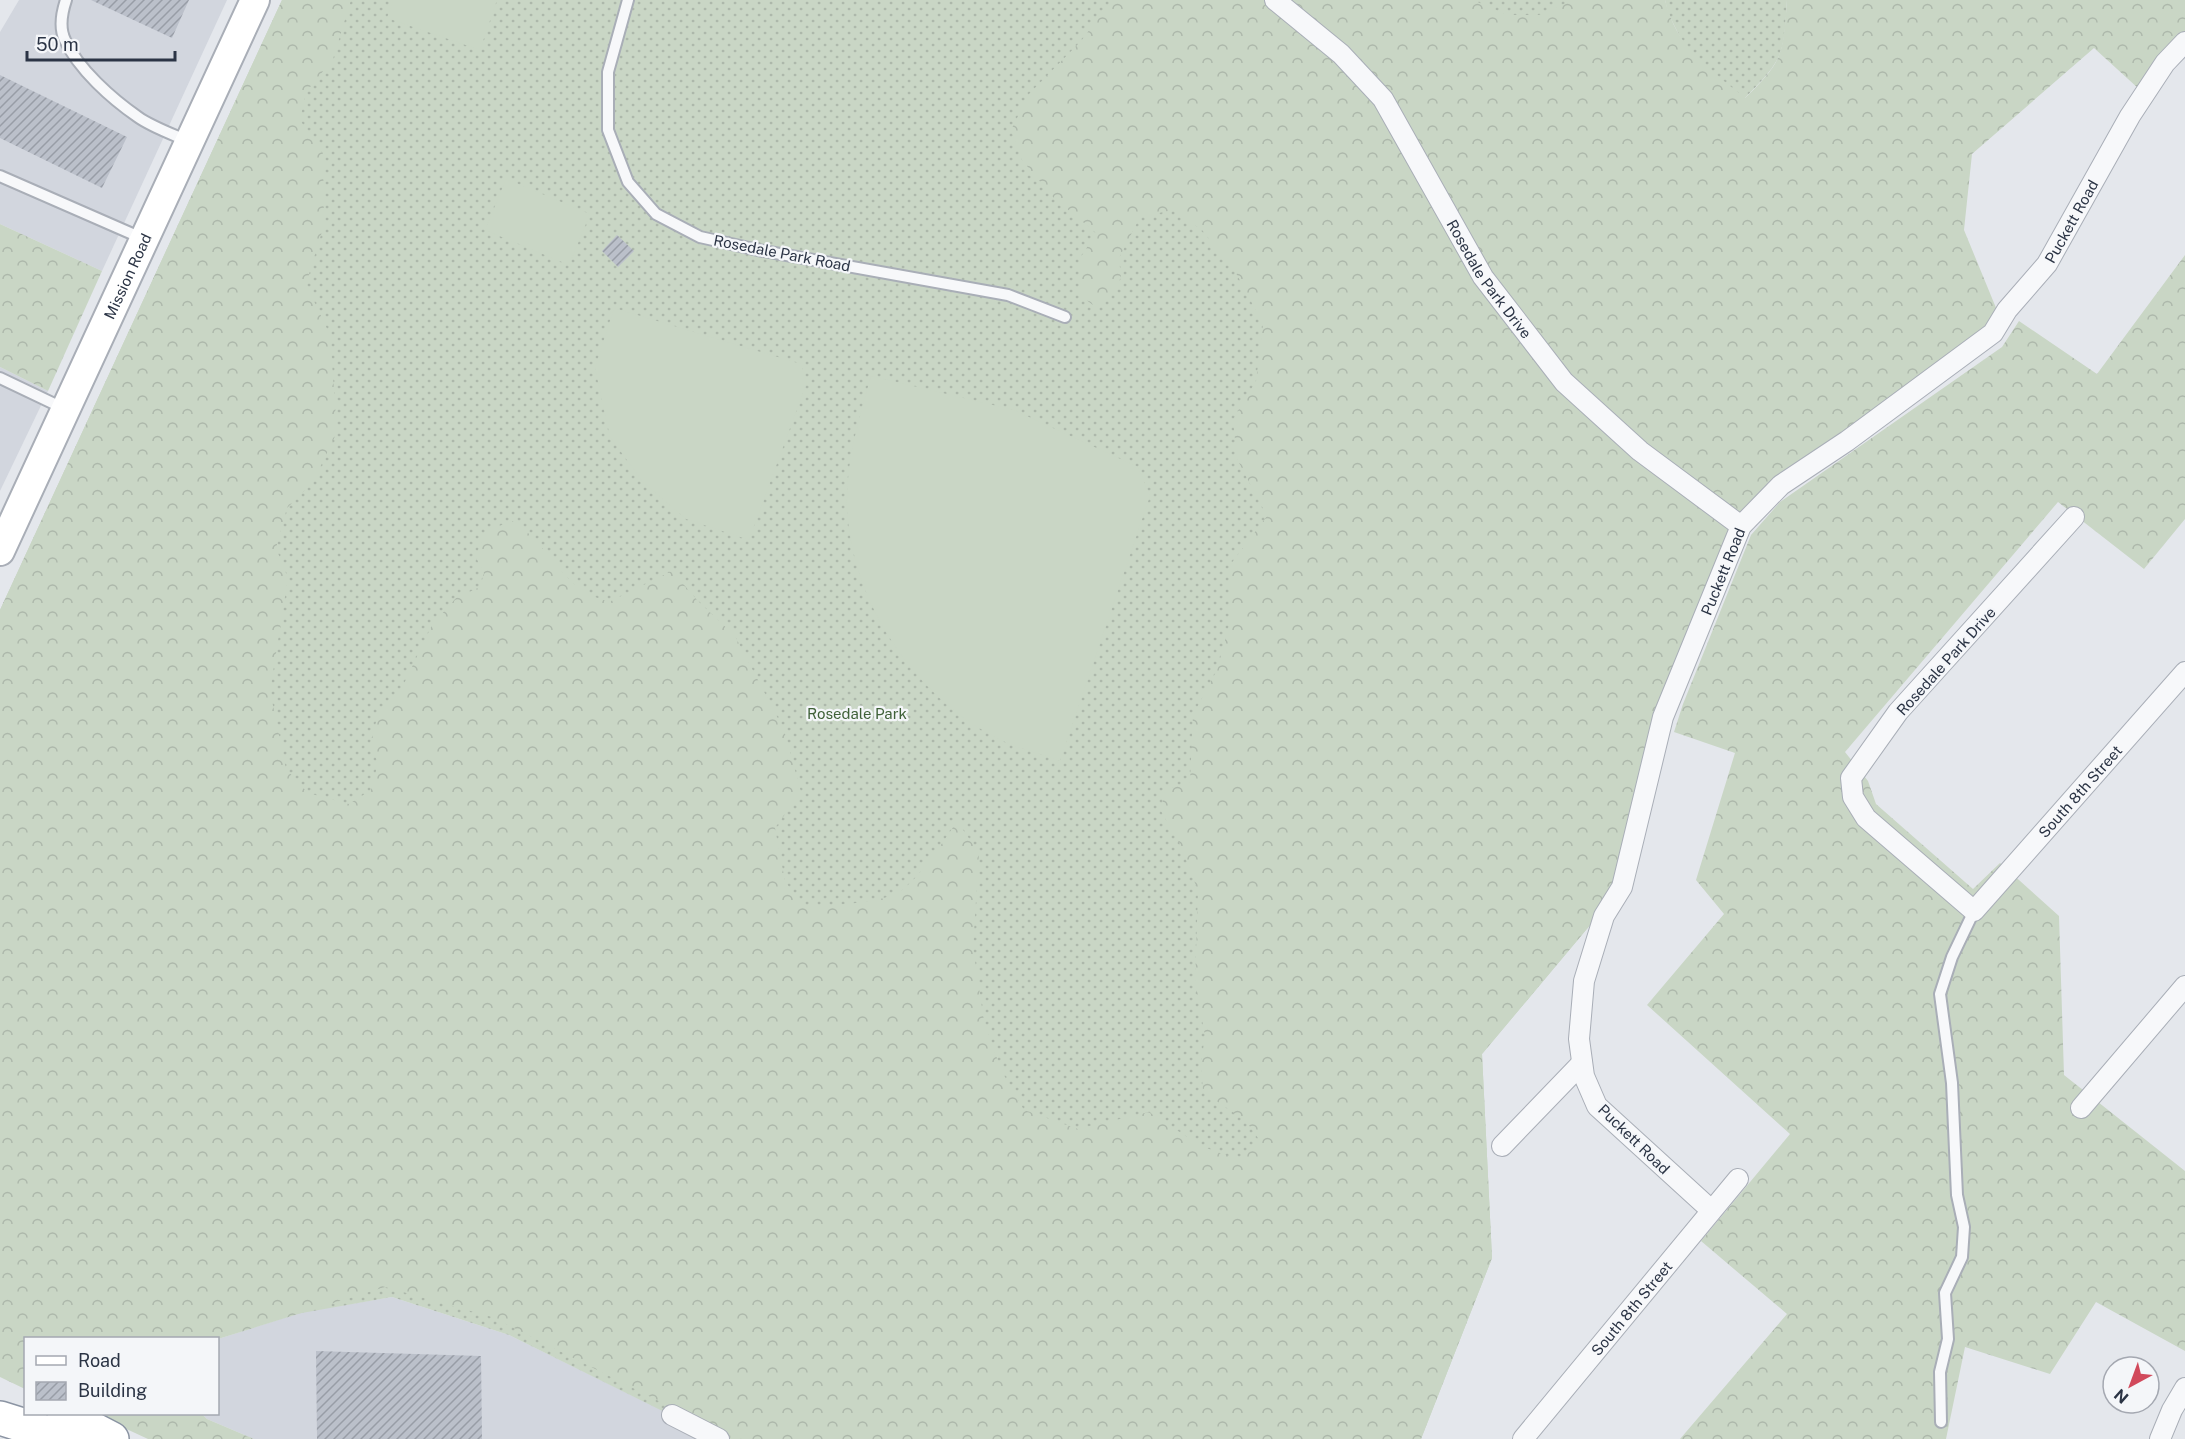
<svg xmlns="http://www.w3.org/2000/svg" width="2185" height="1439" viewBox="0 0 2185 1439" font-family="'Public Sans',sans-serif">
	<defs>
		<pattern id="grass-dots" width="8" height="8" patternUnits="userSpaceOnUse" patternTransform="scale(1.5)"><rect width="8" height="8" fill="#c9d6c5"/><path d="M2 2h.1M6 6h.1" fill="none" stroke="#adb8ab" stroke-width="1.8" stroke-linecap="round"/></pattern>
		<pattern id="forest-crowns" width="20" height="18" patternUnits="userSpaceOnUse" patternTransform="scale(1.5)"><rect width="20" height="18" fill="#c9d6c5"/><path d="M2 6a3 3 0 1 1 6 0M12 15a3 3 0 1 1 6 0" fill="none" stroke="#adb8ab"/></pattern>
		<pattern id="building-hatch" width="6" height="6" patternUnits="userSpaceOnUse" patternTransform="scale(1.5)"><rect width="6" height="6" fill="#bbc0ca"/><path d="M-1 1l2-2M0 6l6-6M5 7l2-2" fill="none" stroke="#989da6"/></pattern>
	</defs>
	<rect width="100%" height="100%" fill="#e4e7ec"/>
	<!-- built -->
	<g fill="#d2d6de">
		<polygon points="19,0 227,0 102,271 0,224 0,32"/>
		<polygon points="0,367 48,391 0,491"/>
		<polygon points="392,1297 509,1335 672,1415 743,1439 254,1439 207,1419 202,1414 218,1414 218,1339 303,1312"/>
	</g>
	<!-- grass -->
	<path fill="url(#grass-dots)" d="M282,0H1631L1684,45L1668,13L1665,0H1787C1784,54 1784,59 1745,98L1741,526L1663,717L1622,887L1482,1054L1492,1258L1421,1439H719L509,1335L392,1297L189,1333L0,610Z"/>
	<!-- forest -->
	<g fill="url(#forest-crowns)">
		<path d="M282,0H351L333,59L306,92L300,120L323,154L324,225L306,284L330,335L337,432L313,482L287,508L276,548L288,578L270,691L286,769L308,793L349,804L371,790L378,763L370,744L379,711L398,696L432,625L456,598L480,587L484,573L476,558C482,534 489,529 512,521C541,538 555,571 583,591C590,596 601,599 609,602L672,571L698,601L735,636L784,730L801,792L775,828L785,881L802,906C824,906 884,904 902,890C921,876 944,841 957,821L979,853L973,948L984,1021L1001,1070L1024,1110L1078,1129L1149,1112L1201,1146L1239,1160L1260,1141L1246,1121L1203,1092L1201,1064L1205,1035L1195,984L1198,891L1181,846L1161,811L1165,790L1190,782L1193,715L1217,670L1231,618L1230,565L1267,516L1237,459L1233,420L1256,381L1263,324L1236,273L1202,230L1173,210L1140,217L1119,258L1121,278L1098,309L1080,295L1079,260L1096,233L1053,197L1022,160L1011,130L1029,94L1081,41L1112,0H1473L1507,15H1539L1573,0H1665C1677,49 1708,67 1745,98C1784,60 1783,54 1787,0H2185V33L2139,89L2094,48L1972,154L1964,230L2001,320L1741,526L1663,717L1622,887L1482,1054L1492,1258L1421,1439H743L724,1434L492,1317L385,1287L218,1339L26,1338L25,1389L0,1377V610Z"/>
		<polygon points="0,224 102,271 48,391 0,367"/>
		<polygon points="2185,255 2185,519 2144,569 2058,502 1845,752 1868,781 1876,804 1973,889 2000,863 2059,916 2064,1075 2185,1171 2185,1351 2096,1302 2050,1374 1965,1347 1946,1439 1680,1439 1787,1314 1701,1241 1790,1134 1647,1005 1724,914 1696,880 1735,753 1674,732 1683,704 1751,535 1780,502 2002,347 2019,321 2097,374"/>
		<polygon points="94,1414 202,1414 207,1419 254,1439 148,1439"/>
	</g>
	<!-- pitch -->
	<g fill="#c9d6c5">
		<polygon points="393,0 497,0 480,50 387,18"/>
		<polygon points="506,179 590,214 569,265 485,230"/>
		<polygon points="614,308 801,364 807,382 749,540 686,519 643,482 610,437 595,368"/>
		<path d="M871,376L1014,410L1138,467L1150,496L1060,761C1039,753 1015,748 995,737C913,695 850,599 847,505C846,461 859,418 871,376Z"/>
	</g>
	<!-- building -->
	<g fill="url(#building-hatch)">
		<polygon points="91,0 189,0 172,38"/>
		<polygon points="0,75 127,137 102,188 0,138"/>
		<polygon points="617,235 634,251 618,267 602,251"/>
		<polygon points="316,1351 481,1356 482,1439 317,1439"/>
	</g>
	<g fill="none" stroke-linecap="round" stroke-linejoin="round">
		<defs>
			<g id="lane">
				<path d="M66,0C62,12 59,28 65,40C78,69 112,99 138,117C152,127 172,134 188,141"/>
				<polyline points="628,0 608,72 608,130 628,182 656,214 700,237 758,250 1008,295 1065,317"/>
				<polyline points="0,176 144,239"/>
				<polyline points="0,378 65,409"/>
				<polyline points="1941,1422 1940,1372 1948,1339 1945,1293 1962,1257 1964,1227 1957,1195 1952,1083 1940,994 1952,957 1974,911"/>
			</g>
			<g id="street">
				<path id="s1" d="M1275,0L1341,54L1383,99L1483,277L1564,382L1640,451L1741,526"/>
				<path id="s2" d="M2074,517L1898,712L1851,778L1853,797L1866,818L1974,911L2185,672"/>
				<polyline points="2081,1108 2185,986"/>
				<polyline points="1502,1146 1582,1063"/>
				<path id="s3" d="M1711,1210L1597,1106L1584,1076L1579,1039L1584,981L1604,916L1622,887L1663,717L1741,526L1781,485L1847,441L1993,333L2007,310L2047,264L2130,116L2165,63L2185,42"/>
				<polyline points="672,1415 719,1439"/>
				<path id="s4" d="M1523,1439L1738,1179"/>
				<polyline points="2160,1439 2172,1410 2185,1388"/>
			</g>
			<g id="secondary">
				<path id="s5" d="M0,551L255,0"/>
			</g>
			<g id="highway">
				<polyline points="64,1414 112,1439"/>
				<polyline points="0,1418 67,1439"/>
			</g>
		</defs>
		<!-- lane casing -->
		<use href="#lane" stroke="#a9aeb7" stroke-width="14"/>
		<!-- street casing -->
		<use href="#street" stroke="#a9aeb7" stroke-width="22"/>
		<!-- secondary casing -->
		<use href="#secondary" stroke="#a9aeb7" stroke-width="32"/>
		<!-- highway casing -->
		<use href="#highway" stroke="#8b94a3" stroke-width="36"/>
		<!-- lane -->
		<use href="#lane" stroke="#f7f8fa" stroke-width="10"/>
		<!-- street -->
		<use href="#street" stroke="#f7f8fa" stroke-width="20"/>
		<!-- secondary -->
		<use href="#secondary" stroke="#fff" stroke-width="28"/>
		<!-- highway -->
		<use href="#highway" stroke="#fff" stroke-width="33"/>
	</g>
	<g text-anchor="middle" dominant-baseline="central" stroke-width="4.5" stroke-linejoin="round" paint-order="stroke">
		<!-- street labels -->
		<g font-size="15" fill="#2b3445" stroke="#f4f6f9">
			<text stroke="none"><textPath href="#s3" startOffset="1221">Puckett Road</textPath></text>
			<text transform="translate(782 253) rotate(11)">Rosedale Park Road</text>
			<text stroke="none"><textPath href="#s5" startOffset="303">Mission Road</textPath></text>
			<text stroke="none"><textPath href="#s1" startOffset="356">Rosedale Park Drive</textPath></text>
			<text stroke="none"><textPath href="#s3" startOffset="717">Puckett Road</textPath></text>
			<text transform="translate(1946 661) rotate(-48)">Rosedale Park Drive</text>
			<text stroke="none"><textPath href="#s2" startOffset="690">South 8th Street</textPath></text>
			<text transform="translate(1634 1139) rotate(44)">Puckett Road</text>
			<text stroke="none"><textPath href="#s4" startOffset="170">South 8th Street</textPath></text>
		</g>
		<!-- park labels -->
		<g font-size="15" fill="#3f6138" stroke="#f4f6f9">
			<text x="857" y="713">Rosedale Park</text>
		</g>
	</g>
	<!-- legend -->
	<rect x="24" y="1337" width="195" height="78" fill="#f4f6f9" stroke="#a4a8b1" stroke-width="1.5"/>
	<rect x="36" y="1356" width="30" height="9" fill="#ffffff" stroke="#a4a8b1" stroke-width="1.5"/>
	<text x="78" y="1367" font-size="18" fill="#2b3445">Road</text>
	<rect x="36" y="1382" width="30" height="18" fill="url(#building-hatch)" stroke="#a4a8b1" stroke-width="1.5"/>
	<text x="78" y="1397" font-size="18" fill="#2b3445">Building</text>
	<!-- north arrow -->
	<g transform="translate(2131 1385) rotate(221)"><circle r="28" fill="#f4f6f9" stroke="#a4a8b1" stroke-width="1.5"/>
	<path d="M0-4.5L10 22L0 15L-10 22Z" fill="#d1495b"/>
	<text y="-9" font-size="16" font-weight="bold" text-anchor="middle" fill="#2b3445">N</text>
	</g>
	<!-- scale -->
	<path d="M27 51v9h148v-9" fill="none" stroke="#2b3445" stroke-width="3"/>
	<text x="36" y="51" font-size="18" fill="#2b3445" stroke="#f4f6f9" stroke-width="4.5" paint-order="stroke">50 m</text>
</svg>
